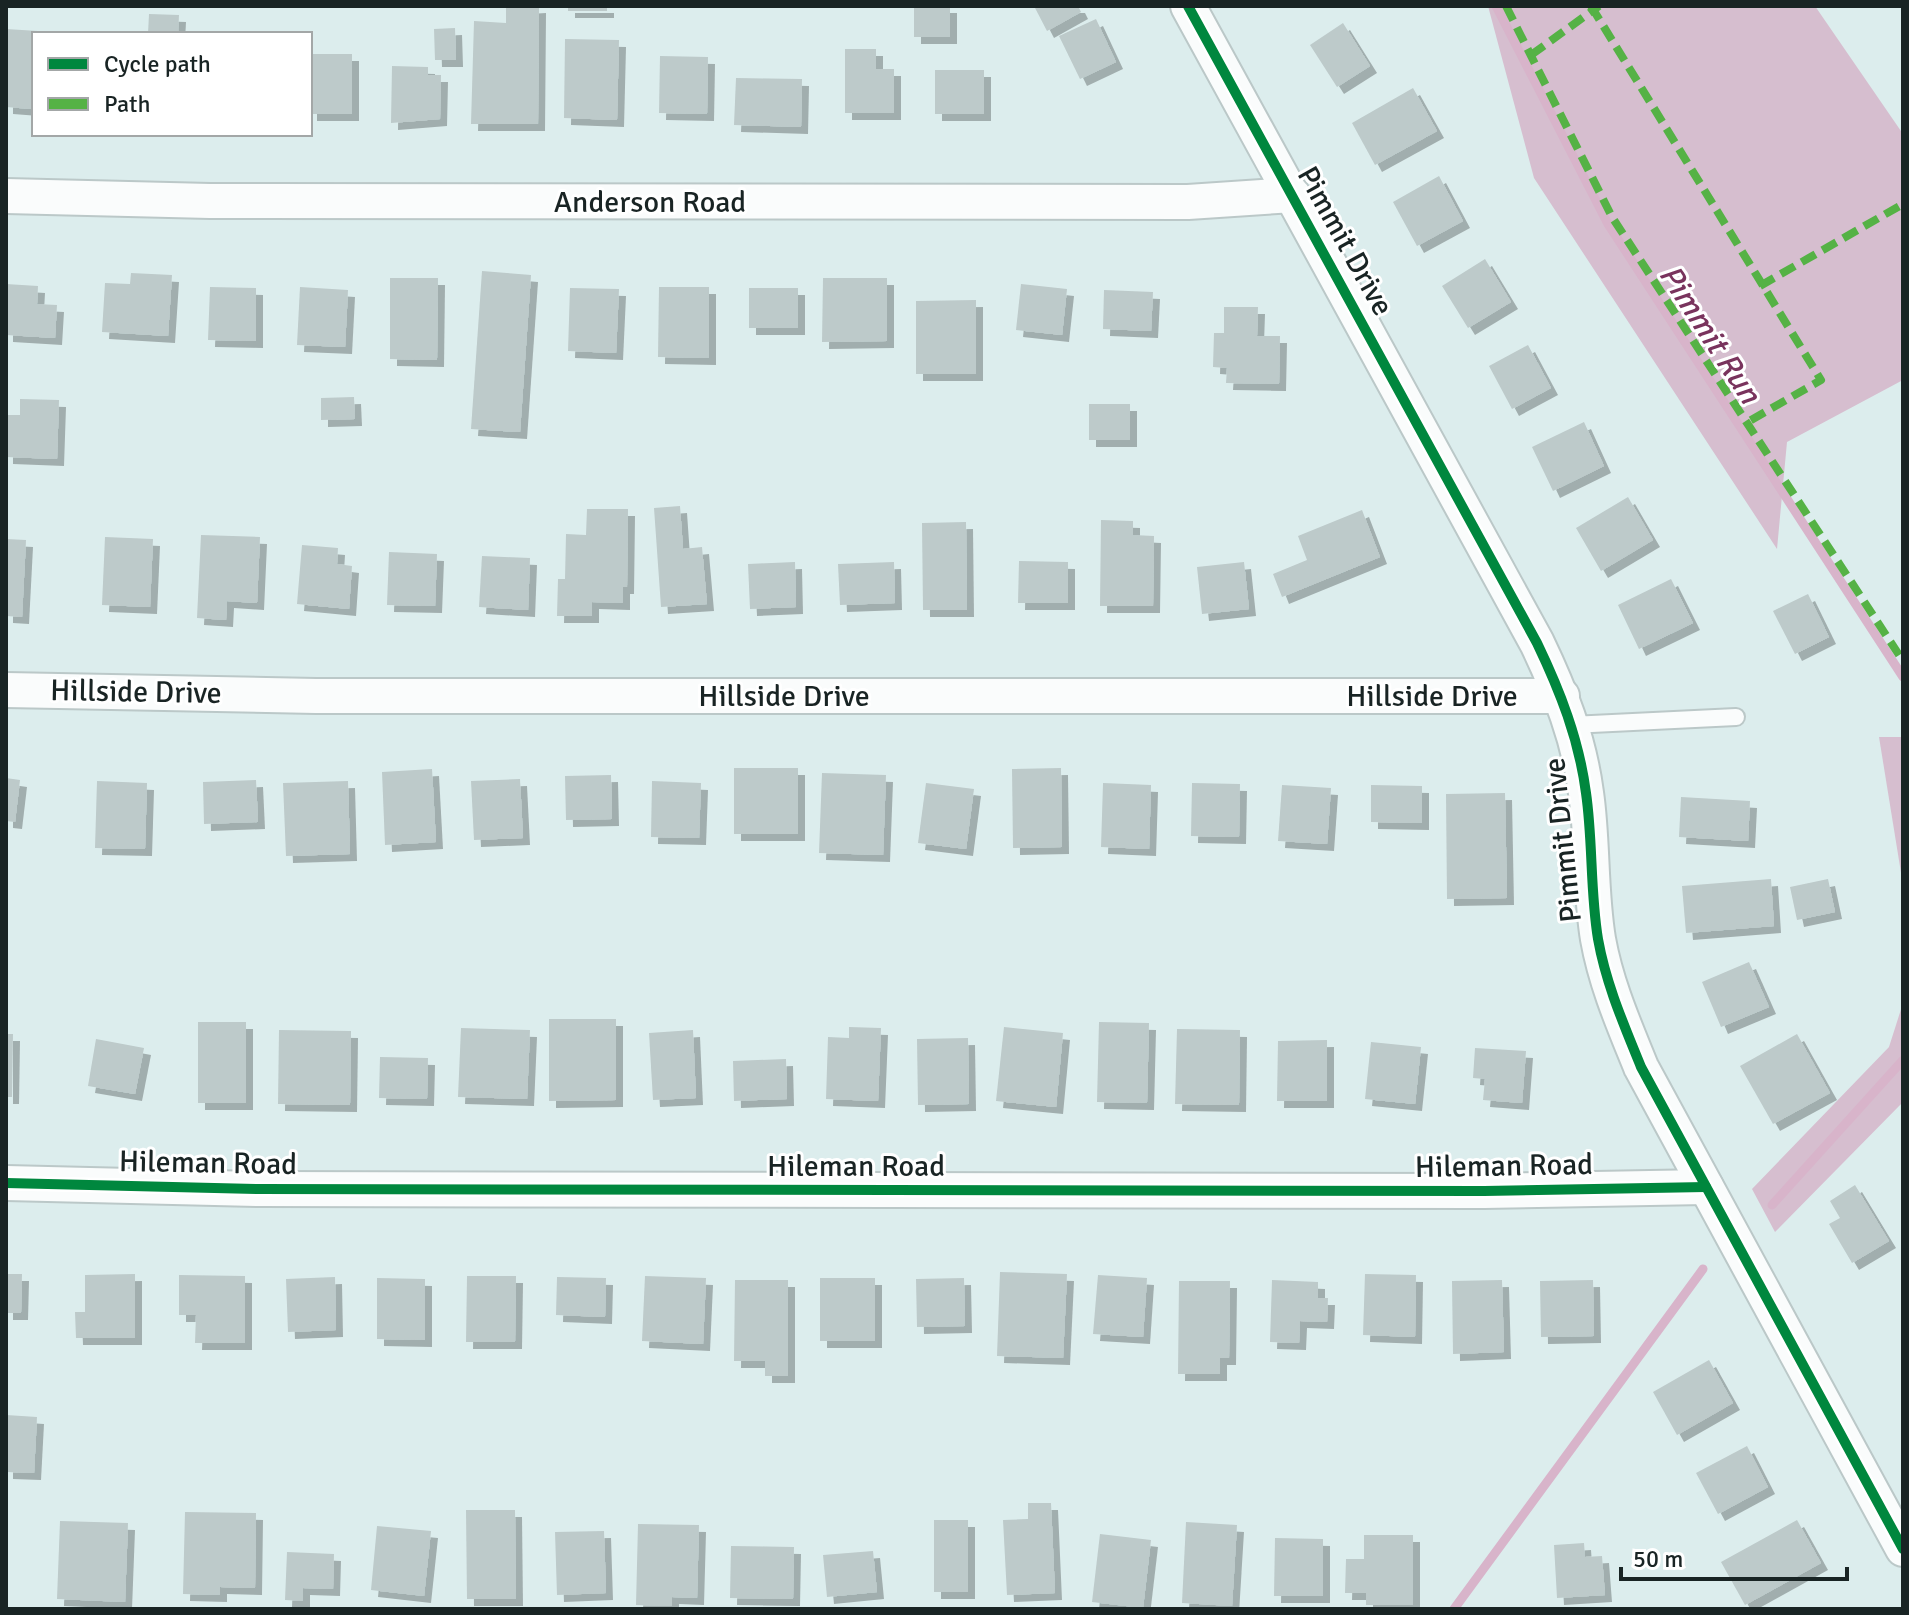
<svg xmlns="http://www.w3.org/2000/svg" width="1909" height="1615" viewBox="0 0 1909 1615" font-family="Signika,sans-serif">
	<defs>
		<filter id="shadow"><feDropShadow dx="7" dy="7" stdDeviation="0" flood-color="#0004"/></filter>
	</defs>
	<rect width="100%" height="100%" fill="#dceded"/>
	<!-- forest -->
	<g fill="#d6becf">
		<polygon points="1488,6 1815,6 1903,134 1903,380 1787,442 1777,549 1534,178"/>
		<polygon points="1879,737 1903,737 1903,885"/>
		<polygon points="1903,1003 1903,1102 1775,1232 1752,1189 1889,1047"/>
	</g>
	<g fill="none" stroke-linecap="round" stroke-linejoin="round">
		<!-- stream -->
		<g stroke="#d8b4ca" stroke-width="9">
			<polyline points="1496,6 1608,224 1903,677"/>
			<polyline points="1772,1205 1903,1060"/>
			<polyline points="1454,1609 1703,1269"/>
		</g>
	</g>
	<!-- building -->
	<g fill="#bdcaca" filter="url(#shadow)">
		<polygon points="539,6 538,124 471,124 474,21 506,23 506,8"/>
		<rect x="568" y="6" width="39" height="5"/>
		<rect x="914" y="6" width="36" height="31"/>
		<polygon points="1034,6 1078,6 1081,12 1047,31"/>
		<polygon points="149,14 179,15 178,34 148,34"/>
		<polygon points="1096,19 1116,62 1080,79 1059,36"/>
		<polygon points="1343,23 1370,66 1337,87 1310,45"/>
		<polygon points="455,28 456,60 435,60 434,29"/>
		<polygon points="6,29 38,31 34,34 32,109 6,107"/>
		<polygon points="565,39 619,40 617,120 564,118"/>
		<polygon points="845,49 876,49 876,69 894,69 894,113 845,113"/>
		<rect x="310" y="54" width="42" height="60"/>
		<polygon points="660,56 708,57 707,114 659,113"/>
		<polygon points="392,66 428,67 428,75 441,75 440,119 391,123"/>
		<rect x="935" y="70" width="49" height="44"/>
		<polygon points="736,78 802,79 801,127 734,125"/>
		<polygon points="1413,88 1437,131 1375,165 1352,123"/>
		<polygon points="1439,176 1463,221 1417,246 1393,202"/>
		<polygon points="1485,259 1511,302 1468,328 1442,286"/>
		<polygon points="482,271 531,275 520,432 471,429"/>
		<polygon points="131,273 172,275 168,336 102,332 105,283 130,284"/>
		<polygon points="390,278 438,278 437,360 390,359"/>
		<polygon points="823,278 887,278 887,341 822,342"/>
		<polygon points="6,284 38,286 37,304 57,305 55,338 6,335"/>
		<polygon points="1021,284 1067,289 1062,335 1016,330"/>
		<polygon points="210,287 256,288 256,341 208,340"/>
		<polygon points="300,287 348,290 345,347 297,345"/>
		<polygon points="659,287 709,287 709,358 658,357"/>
		<polygon points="570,288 619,289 616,353 568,351"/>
		<rect x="749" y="288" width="49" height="40"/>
		<polygon points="1104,290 1153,292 1151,331 1103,329"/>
		<polygon points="976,300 976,374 916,374 916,301"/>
		<polygon points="1224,307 1258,307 1257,336 1280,336 1279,384 1226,383 1227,368 1213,367 1214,333 1224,333"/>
		<polygon points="1528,345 1551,388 1512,409 1489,366"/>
		<polygon points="354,397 355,419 321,420 321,398"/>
		<polygon points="20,399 59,400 57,459 6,457 6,415 20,415"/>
		<rect x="1089" y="404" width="41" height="36"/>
		<polygon points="1584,422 1604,466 1553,491 1532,447"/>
		<polygon points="1628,497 1653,540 1601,571 1576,528"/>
		<polygon points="680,506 683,549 702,547 707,604 661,607 654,508"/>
		<polygon points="587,509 628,509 627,587 623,587 623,603 592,602 592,616 557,616 558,579 565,579 566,534 586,535"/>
		<polygon points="1362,510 1380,557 1282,597 1273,574 1307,560 1298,536"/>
		<polygon points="1101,520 1133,521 1133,535 1154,536 1153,606 1100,606"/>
		<polygon points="966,522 967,610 923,610 922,523"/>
		<polygon points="201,535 260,537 257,603 227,601 226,620 197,618"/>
		<polygon points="105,537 153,539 150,607 102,605"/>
		<polygon points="6,539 26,540 22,617 6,616"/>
		<polygon points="302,545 338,548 337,564 352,566 349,609 297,604"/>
		<polygon points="389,552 437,554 435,606 387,605"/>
		<polygon points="482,556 530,558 528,610 479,607"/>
		<polygon points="1019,561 1068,562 1068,603 1018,603"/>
		<polygon points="795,562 796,607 750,609 748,564"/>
		<polygon points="894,562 895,603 840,605 838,564"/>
		<polygon points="1244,562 1249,609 1202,614 1197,567"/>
		<polygon points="1671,579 1693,623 1639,649 1618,605"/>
		<polygon points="1808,594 1829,637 1795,654 1773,611"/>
		<rect x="734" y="768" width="64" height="66"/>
		<polygon points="1061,768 1062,847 1013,848 1012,769"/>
		<polygon points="432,769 436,842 385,845 382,772"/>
		<polygon points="822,773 886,775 883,855 819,853"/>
		<polygon points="611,775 612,819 566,820 565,776"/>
		<polygon points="6,778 20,780 15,822 6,821"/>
		<polygon points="520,779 523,838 474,840 471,781"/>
		<polygon points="256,780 258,822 204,824 203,782"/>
		<polygon points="97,781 147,783 145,849 95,848"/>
		<polygon points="348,781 350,854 286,856 283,783"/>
		<polygon points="652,781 701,783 699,838 651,837"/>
		<polygon points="926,783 974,789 966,849 918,843"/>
		<polygon points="1103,783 1151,785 1149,849 1101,847"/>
		<polygon points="1192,783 1240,784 1239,837 1191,836"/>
		<polygon points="1282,785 1331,788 1327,844 1278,841"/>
		<polygon points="1371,785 1422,786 1422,823 1371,822"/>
		<polygon points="1505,793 1507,898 1447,899 1446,794"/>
		<polygon points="1681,797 1750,801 1748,841 1679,837"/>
		<polygon points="1771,879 1774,926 1686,933 1682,886"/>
		<polygon points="1828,879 1835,912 1797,920 1790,887"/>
		<polygon points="1749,962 1769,1007 1721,1027 1702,982"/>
		<polygon points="549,1019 616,1019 616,1100 549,1101"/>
		<rect x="198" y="1022" width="48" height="81"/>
		<polygon points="1099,1022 1149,1023 1147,1103 1097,1102"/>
		<polygon points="849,1027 881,1028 878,1101 826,1099 828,1037 849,1038"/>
		<polygon points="1004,1027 1063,1033 1056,1107 996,1101"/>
		<polygon points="461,1028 530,1030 527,1099 458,1097"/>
		<polygon points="1177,1029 1240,1030 1239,1105 1175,1104"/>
		<polygon points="279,1030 351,1031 350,1105 278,1104"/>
		<polygon points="693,1030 696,1098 653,1100 649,1033"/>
		<polygon points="6,1034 13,1034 12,1097 6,1097"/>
		<polygon points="1797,1034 1830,1093 1773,1124 1740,1066"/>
		<polygon points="968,1038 969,1104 918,1105 917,1039"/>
		<polygon points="96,1039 144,1048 135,1094 88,1086"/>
		<polygon points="1327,1040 1327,1101 1277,1101 1278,1041"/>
		<polygon points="1371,1042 1421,1047 1415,1104 1365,1099"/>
		<polygon points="1475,1048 1526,1051 1522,1103 1483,1100 1485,1079 1473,1078"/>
		<polygon points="380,1057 428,1058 427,1099 379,1098"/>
		<polygon points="786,1059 787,1099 734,1101 733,1061"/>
		<polygon points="1855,1185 1889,1241 1852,1263 1829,1224 1840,1218 1830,1201"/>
		<polygon points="1000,1272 1067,1274 1063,1358 997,1356"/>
		<polygon points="6,1274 22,1274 21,1313 6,1313"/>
		<polygon points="135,1274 135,1338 76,1338 75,1312 85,1312 85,1275"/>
		<polygon points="1365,1274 1416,1275 1415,1337 1363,1335"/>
		<polygon points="179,1275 245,1276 245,1343 195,1343 196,1315 179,1315"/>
		<polygon points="1098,1275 1147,1278 1143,1337 1093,1334"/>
		<polygon points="467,1276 516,1276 515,1342 466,1342"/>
		<polygon points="645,1276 706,1278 703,1344 642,1341"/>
		<polygon points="335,1277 336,1330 288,1332 286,1279"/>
		<polygon points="557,1277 606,1278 605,1317 556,1315"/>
		<polygon points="377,1278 425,1279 425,1340 377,1339"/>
		<rect x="820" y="1278" width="55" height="63"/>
		<polygon points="964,1278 965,1326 917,1327 916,1279"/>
		<polygon points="735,1280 788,1280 788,1376 765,1376 765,1361 734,1361"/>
		<polygon points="1272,1280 1318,1282 1318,1298 1328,1298 1327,1322 1300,1321 1299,1343 1270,1342"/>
		<polygon points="1502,1280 1504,1352 1453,1354 1452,1281"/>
		<polygon points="1593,1280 1594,1336 1541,1337 1540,1281"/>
		<polygon points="1179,1281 1230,1281 1229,1358 1220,1358 1220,1374 1178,1374"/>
		<polygon points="1709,1360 1733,1403 1677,1435 1653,1392"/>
		<polygon points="6,1415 37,1417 34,1473 6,1472"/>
		<polygon points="1747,1446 1768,1487 1718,1514 1696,1473"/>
		<polygon points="1028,1503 1051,1503 1055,1593 1007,1595 1003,1520 1028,1519"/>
		<polygon points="466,1510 515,1510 516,1599 467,1599"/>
		<polygon points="185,1512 256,1513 255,1588 220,1587 220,1595 183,1594"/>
		<rect x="934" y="1520" width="34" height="72"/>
		<polygon points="1797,1520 1821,1563 1745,1605 1721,1562"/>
		<polygon points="60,1521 128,1523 125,1602 57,1599"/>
		<polygon points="1186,1522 1237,1525 1232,1606 1182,1603"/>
		<polygon points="638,1524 699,1525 697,1598 672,1597 672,1606 636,1605"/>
		<polygon points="377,1526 431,1531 424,1596 371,1590"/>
		<polygon points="604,1531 606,1593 557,1595 555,1532"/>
		<polygon points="1100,1534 1151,1540 1143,1608 1092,1602"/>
		<polygon points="1364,1535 1413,1535 1413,1605 1366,1605 1366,1593 1345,1593 1346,1559 1364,1559"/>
		<polygon points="1275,1538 1323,1539 1323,1596 1274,1596"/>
		<polygon points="1584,1543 1585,1557 1602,1556 1605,1595 1557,1598 1554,1545"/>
		<polygon points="731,1546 794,1547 793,1599 730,1598"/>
		<polygon points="873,1551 877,1592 827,1597 823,1555"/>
		<polygon points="287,1552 334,1554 333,1589 303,1588 303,1601 285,1600"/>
	</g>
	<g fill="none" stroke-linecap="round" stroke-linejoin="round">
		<defs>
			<polyline id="service" points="1571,725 1736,717"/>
			<g id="minor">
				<path d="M1188,6L1537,643C1560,691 1579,739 1586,793C1593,841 1590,891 1598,939C1606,984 1624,1025 1641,1067L1903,1549"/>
				<polyline points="6,196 210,201 1188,202 1293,195"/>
				<polyline points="6,690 316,696 1562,696"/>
				<polyline points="6,1183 259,1189 1484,1191 1706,1187"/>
			</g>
		</defs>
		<!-- service casing -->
		<use href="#service" stroke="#bbc8c8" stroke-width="20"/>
		<!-- minor casing -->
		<use href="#minor" stroke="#bbc8c8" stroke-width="38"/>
		<!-- service -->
		<use href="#service" stroke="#fafcfc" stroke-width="16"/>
		<!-- minor -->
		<use href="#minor" stroke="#fafcfc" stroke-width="34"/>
		<!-- quiet -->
		<g stroke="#55b245" stroke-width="8" stroke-dasharray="16 8" stroke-linecap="butt">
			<polyline points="1506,6 1612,217 1903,661"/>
			<polyline points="1591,6 1821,380 1746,423"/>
			<polyline points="1531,55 1599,6"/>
			<polyline points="1760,286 1903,204"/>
		</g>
		<defs>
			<g id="cycleway">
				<path d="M1188,6L1537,643C1560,691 1579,739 1586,793C1593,841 1590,891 1598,939C1606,984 1624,1025 1641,1067L1903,1549"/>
				<polyline points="6,1183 259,1189 1484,1191 1706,1187"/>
			</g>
		</defs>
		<!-- cycleway casing -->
		<use href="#cycleway" stroke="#fff" stroke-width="15"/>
		<!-- cycleway -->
		<use href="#cycleway" stroke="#00873e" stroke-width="10"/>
	</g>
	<g text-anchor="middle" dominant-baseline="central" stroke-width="6" stroke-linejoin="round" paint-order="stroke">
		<!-- street labels -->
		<g font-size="30" fill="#192424" stroke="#fff">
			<text x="650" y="202">Anderson Road</text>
			<text transform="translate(1345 241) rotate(61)">Pimmit Drive</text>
			<text transform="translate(136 692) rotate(1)">Hillside Drive</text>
			<text x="784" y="696">Hillside Drive</text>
			<text x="1432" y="696">Hillside Drive</text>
			<text transform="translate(1563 840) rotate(-96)">Pimmit Drive</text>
			<text transform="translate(208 1163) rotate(1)">Hileman Road</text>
			<text x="856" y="1166">Hileman Road</text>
			<text transform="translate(1504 1166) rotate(-1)">Hileman Road</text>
		</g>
		<!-- water labels -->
		<g font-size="32" font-style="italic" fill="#79335d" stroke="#fff">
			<text transform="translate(1710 334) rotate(57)">Pimmit Run</text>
		</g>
	</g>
	<!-- border -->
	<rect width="1909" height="1615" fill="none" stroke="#192424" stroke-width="16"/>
	<!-- legend -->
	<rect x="32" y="32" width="280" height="104" fill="#ffffff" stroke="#a3a7a7" stroke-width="2"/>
	<rect x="48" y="58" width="40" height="12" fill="#00873e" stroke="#a3a7a7" stroke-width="2"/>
	<text x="104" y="72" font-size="24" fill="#192424">Cycle path</text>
	<rect x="48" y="98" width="40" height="12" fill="#55b245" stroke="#a3a7a7" stroke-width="2"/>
	<text x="104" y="112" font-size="24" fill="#192424">Path</text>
	<!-- scale -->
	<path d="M1621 1567v12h226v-12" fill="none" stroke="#192424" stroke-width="4"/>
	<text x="1633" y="1567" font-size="24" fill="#192424" stroke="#ffffff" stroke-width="6" paint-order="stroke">50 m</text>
</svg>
